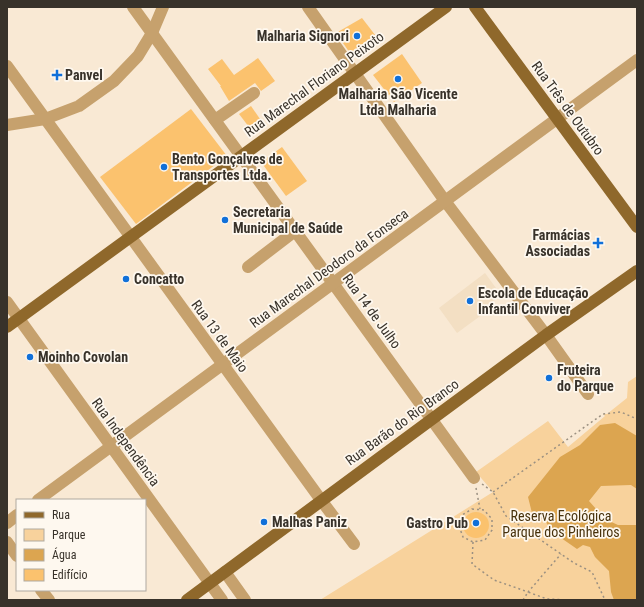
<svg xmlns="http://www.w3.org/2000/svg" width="644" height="607" viewBox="0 0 644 607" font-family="'Roboto Condensed',sans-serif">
	<rect width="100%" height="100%" fill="#f9e9d4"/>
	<!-- built -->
	<polygon fill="#f3dfc3" points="485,273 501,295 485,307 487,311 457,333 439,308"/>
	<!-- green -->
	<polygon fill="#f8d29c" points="637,376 637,600 320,600 493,492 476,472 548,421 568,447 605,416 603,414 607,414 627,398 628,382"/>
	<!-- water -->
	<polygon fill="#dca550" points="615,423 637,436 637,489 631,485 601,486 589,501 605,519 618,525 637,525 637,600 614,600 611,592 609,571 595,557 590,547 583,545 577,549 551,531 546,522 532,513 528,497 560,457 580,445 600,425"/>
	<!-- building -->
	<g fill="#fbc26e">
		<polygon points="362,18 379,40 352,56 336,33"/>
		<polygon points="402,54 422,83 394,102 373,75"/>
		<polygon points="258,58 275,81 261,91 255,83 229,101 220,86 221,86 208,69 222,59 234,75"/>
		<polygon points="251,106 260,119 249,127 239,114"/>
		<polygon points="191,109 227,156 136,224 100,177"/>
		<polygon points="282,147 307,181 286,196 261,162"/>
		<circle cx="476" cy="525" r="13"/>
	</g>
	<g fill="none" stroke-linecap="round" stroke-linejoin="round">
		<!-- path -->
		<g stroke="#9b9081" stroke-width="1.5" stroke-dasharray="2 3" stroke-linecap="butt">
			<polyline points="482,484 493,492 506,516 574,563 592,572 605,600"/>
			<polyline points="476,488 480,509"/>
			<polyline points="493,492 603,414 621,412 637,419"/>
			<polygon points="472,509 484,510 492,519 492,530 485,540 473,542 463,537 459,526 462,515"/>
			<polyline points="473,542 472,564 494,580 528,592 561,554"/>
			<polyline points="523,600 528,592 547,599 568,600"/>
		</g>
		<!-- minor -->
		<g stroke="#c6a16d" stroke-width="12">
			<polyline points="133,7 474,478"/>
			<polyline points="308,7 445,201 546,335 588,394"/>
			<polyline points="7,66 321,500 354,544"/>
			<polyline points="215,120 254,93"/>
			<polyline points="7,125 45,119 79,106 114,81 138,56 152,33 163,7"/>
			<polyline points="248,267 295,231"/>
			<polyline points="7,302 222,600"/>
			<polyline points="38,500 637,60"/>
			<polyline points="7,523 17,515"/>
			<polyline points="7,542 17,556"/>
			<polyline points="225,572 245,600"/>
			<polyline points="41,590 49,600"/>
		</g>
		<!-- major -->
		<g stroke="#8f682b" stroke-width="12">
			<polyline points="475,7 637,227"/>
			<polyline points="7,327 446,7"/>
			<polyline points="187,600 546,335 637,271"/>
		</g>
	</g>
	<!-- markers -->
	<g fill="#1170d9" stroke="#fef8ef" stroke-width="1.5">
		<circle cx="357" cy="36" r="4"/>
		<path d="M55 69h4v4h4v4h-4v4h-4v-4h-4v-4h4z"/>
		<circle cx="398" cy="79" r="4"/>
		<circle cx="164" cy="167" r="4"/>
		<circle cx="225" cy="220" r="4"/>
		<path d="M596 237h4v4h4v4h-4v4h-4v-4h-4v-4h4z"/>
		<circle cx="126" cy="279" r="4"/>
		<circle cx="470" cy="301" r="4"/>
		<circle cx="30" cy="357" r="4"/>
		<circle cx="549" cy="378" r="4"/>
		<circle cx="264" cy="522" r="4"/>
		<circle cx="476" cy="523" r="4"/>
	</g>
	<g text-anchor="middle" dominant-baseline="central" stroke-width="3.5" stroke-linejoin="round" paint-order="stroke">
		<!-- poi labels -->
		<g font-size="14" font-weight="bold" fill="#38322a" stroke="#fef8ef" text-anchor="start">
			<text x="349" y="36" text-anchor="end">Malharia Signori</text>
			<text x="65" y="75">Panvel</text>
			<text x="398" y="94" text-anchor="middle">Malharia São Vicente<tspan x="398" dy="16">Ltda Malharia</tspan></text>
			<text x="172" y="159">Bento Gonçalves de<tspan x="172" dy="16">Transportes Ltda.</tspan></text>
			<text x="233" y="212">Secretaria<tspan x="233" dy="16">Municipal de Saúde</tspan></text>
			<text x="590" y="235" text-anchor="end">Farmácias<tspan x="590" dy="16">Associadas</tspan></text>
			<text x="134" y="279">Concatto</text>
			<text x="478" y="293">Escola de Educação<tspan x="478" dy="16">Infantil Conviver</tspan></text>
			<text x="38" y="357">Moinho Covolan</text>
			<text x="557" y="370">Fruteira<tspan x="557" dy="16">do Parque</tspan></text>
			<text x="272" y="522">Malhas Paniz</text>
			<text x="468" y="523" text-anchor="end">Gastro Pub</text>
		</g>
		<!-- street labels -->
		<g font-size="14" fill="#38322a" stroke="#fef8ef">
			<text transform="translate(314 84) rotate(-36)">Rua Marechal Floriano Peixoto</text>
			<text transform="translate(568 108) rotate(54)">Rua Três de Outubro</text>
			<text transform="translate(329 268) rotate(-36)">Rua Marechal Deodoro da Fonseca</text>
			<text transform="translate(372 311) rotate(54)">Rua 14 de Julho</text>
			<text transform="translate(220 336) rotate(54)">Rua 13 de Maio</text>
			<text transform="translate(402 422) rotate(-36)">Rua Barão do Rio Branco</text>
			<text transform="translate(126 442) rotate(54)">Rua Independência</text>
		</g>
		<!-- park labels -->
		<g font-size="14" fill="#48320c" stroke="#fef8ef">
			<text x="561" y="516">Reserva Ecológica<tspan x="561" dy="16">Parque dos Pinheiros</tspan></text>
		</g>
	</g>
	<!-- border -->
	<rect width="644" height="607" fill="none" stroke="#38322a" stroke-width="16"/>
	<!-- legend -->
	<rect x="16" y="499" width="130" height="92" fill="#fef8ef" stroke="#afa9a0"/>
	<rect x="24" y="512" width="20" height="6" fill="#8f682b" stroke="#afa9a0"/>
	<text x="52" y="519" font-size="12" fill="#38322a">Rua</text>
	<rect x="24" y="529" width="20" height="12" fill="#f8d29c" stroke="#afa9a0"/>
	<text x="52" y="539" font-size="12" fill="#38322a">Parque</text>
	<rect x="24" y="549" width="20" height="12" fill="#dca550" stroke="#afa9a0"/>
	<text x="52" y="559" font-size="12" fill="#38322a">Água</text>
	<rect x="24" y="569" width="20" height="12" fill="#fbc26e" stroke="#afa9a0"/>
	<text x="52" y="579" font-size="12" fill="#38322a">Edifício</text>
</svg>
